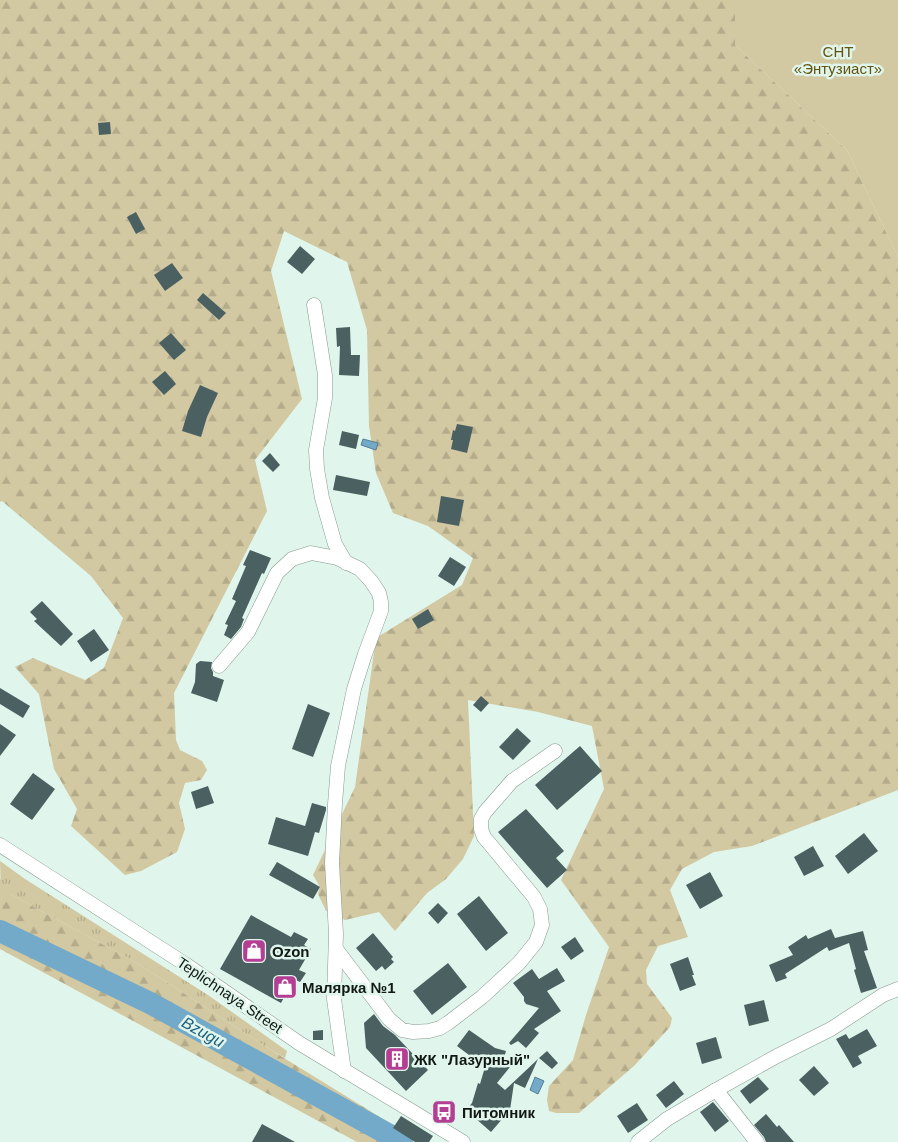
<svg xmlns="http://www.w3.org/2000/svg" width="898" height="1142" viewBox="0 0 898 1142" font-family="Helvetica,sans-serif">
	<defs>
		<pattern id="grass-tufts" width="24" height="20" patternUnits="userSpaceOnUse" patternTransform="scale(1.25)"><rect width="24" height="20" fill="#d2c8a1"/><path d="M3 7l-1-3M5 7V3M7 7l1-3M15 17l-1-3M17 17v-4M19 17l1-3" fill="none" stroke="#b3ab8a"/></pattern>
		<pattern id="forest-firs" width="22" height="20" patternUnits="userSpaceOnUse" patternTransform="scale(1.25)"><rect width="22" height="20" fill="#d2c8a1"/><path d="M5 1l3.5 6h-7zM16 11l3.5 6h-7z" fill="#b3ab8a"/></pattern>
	</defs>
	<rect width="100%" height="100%" fill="#e0f5eb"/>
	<!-- grass -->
	<polygon fill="url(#grass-tufts)" points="0,861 25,879 208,995 287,1051 285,1058 271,1050 137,963 12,895 1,895"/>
	<!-- forest -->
	<g fill="url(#forest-firs)">
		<polygon points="0,0 735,0 735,45 847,150 898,257 898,790 752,846 714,852 682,869 670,890 688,937 658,946 646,970 647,984 672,1018 670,1027 634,1066 579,1113 556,1113 549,1111 547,1100 549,1086 573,1060 586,1015 609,947 561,880 604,789 592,726 538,712 468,700 474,836 463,859 446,879 427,893 395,931 379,912 345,920 326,911 318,894 320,887 313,875 355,787 376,638 462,585 473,558 428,526 393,513 376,473 369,426 367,330 347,262 284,231 271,271 302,399 255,460 267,511 174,693 176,740 180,750 202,761 207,770 201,780 185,783 179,803 185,829 177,852 141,871 125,875 71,826 77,809 54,769 39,694 15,667 33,658 85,680 104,668 123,618 91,576 2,501 0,502"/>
		<polygon points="0,878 2,883 1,895 6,893 12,895 137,963 271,1050 388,1122 409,1142 357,1142 0,949"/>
	</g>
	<!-- garden -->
	<polygon fill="#d2c8a1" points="735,0 898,0 898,257 847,150 735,45"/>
	<!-- water -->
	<g fill="#73aaca" stroke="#567e94">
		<polygon points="363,439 378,443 376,450 361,445"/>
		<polygon points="535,1077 544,1081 538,1094 530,1090"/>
	</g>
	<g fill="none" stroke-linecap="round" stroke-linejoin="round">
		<!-- river -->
		<polyline stroke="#73aaca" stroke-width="22" points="0,931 150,1003 402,1142"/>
	</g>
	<!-- building -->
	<g fill="#4b6061">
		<polygon points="110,122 111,134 99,135 98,123"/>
		<polygon points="136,212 145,229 136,234 127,217"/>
		<polygon points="300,246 315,259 302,274 287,262"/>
		<polygon points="172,263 183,278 165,291 154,275"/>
		<polygon points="203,293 226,313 219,320 197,300"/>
		<polygon points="350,327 351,355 360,355 359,376 339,375 340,346 337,347 336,328"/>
		<polygon points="171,333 186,350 174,360 159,343"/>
		<polygon points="165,371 176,384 164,395 152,382"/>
		<polygon points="200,385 218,393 207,417 201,437 182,431 188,411"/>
		<polygon points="457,424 473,427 467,453 451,449 453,440 451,440 453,430 455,431"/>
		<polygon points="342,431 359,435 356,449 339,445"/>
		<polygon points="270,453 280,465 273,472 262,461"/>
		<polygon points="336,475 370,482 367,496 333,490"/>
		<polygon points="441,496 464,500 459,526 437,522"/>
		<polygon points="250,550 271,558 264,574 262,573 242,618 244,619 241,627 231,639 224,635 228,625 225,624 236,601 232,599 246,566 243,565"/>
		<polygon points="450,557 466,567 454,586 438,576"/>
		<polygon points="42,601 73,634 61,646 34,621 37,619 30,612"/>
		<polygon points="428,609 434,620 418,629 412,619"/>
		<polygon points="94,629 109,650 91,662 77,641"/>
		<polygon points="200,661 212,662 211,668 213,672 213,676 224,680 217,702 191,693 195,682 196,664"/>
		<polygon points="0,688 30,706 23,718 0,704"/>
		<polygon points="481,696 489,703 481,712 473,705"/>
		<polygon points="308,704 330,713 313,757 292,749"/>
		<polygon points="0,724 16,735 0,756"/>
		<polygon points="517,728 531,741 513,760 499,747"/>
		<polygon points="580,746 602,771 557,810 535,785"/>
		<polygon points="33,773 55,789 32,820 10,804"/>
		<polygon points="208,786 214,803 196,809 191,792"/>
		<polygon points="312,803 326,807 326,810 319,833 315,832 308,856 268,844 276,817 305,826"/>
		<polygon points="526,809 564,851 556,858 567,870 547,888 498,832"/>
		<polygon points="864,833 878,851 848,874 835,856"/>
		<polygon points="813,846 824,866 804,876 794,857"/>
		<polygon points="277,862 320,887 313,899 269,875"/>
		<polygon points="710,872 723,896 700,909 686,885"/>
		<polygon points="479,896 508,933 486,951 457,914"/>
		<polygon points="438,903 448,913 438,924 428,913"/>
		<polygon points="251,915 291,937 294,932 308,939 304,945 311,949 299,970 306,973 300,982 294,979 281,1003 220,969"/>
		<polygon points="831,929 835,938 863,931 868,950 864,951 877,988 861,993 854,970 856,969 849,943 829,951 827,947 785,974 787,978 776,982 769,965 793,955 788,947 806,935 808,939"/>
		<polygon points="373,933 393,957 391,959 394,962 385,970 382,966 376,971 356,948"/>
		<polygon points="575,937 584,951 571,960 561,947"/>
		<polygon points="688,957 694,975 692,975 696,985 680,991 670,964"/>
		<polygon points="448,963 467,987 432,1015 413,991"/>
		<polygon points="557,968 565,981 547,991 561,1011 534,1029 539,1033 526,1048 518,1041 511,1045 509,1043 539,1008 526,1004 524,1001 524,997 513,983 532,969 539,979"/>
		<polygon points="764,1000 769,1021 749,1026 744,1005"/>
		<polygon points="374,1014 383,1026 395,1035 428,1070 406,1091 366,1048 364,1023"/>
		<polygon points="867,1029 877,1046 858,1056 862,1063 853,1068 836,1039 846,1034 849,1039"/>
		<polygon points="323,1030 323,1040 313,1040 313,1031"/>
		<polygon points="469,1030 495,1048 506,1051 504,1058 514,1062 497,1083 505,1090 538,1059 525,1088 514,1083 510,1110 491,1132 466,1110 472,1103 478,1083 480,1084 485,1067 457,1046"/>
		<polygon points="716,1037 722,1058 702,1064 696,1043"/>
		<polygon points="547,1051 558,1063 552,1069 539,1058"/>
		<polygon points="814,1066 829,1083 814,1096 799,1080"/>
		<polygon points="758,1077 769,1089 750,1104 740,1091"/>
		<polygon points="674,1081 684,1094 666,1108 656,1095"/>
		<polygon points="713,1102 729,1121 715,1132 700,1112"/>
		<polygon points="637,1103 648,1120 628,1133 617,1116"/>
		<polygon points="766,1114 777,1127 779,1125 794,1142 766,1142 764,1137 754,1125"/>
		<polygon points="401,1116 433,1136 429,1142 415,1142 393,1128"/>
		<polygon points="262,1124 295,1142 252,1142"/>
	</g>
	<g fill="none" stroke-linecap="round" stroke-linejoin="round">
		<defs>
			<g id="minor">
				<polyline points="314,305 325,375 325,398 316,450 317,469 322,498 335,544 346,563"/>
				<polyline points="219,666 248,632 277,573 292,559 311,553 337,558 360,569 371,581 379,593 381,602 381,611 365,654 354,689 338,766 335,804 332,863 336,934 334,999 344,1071"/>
				<polyline points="0,845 185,964 299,1043 463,1142"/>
				<polyline points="336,949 389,1019 402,1030 413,1032 429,1031 440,1028 448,1023 482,997 519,963 536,942 542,925 540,909 534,897 484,837 481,829 481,819 485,812 512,781 555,751"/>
				<polyline points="716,1090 757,1142"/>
				<polyline points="638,1142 667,1119 716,1090 777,1056 831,1029 883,995 898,989"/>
			</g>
		</defs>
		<!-- minor casing -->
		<use href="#minor" stroke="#879a91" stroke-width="15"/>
		<!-- minor -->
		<use href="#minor" stroke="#fff" stroke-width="14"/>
	</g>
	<!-- icons -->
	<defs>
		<symbol id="shop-square" viewBox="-11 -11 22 22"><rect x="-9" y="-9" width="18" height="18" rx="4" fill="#b43e94" stroke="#e0f5eb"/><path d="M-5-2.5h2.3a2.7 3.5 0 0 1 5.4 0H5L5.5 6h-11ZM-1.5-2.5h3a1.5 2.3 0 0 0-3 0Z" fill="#fff"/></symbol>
		<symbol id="building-square" viewBox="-11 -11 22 22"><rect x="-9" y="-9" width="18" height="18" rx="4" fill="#b43e94" stroke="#e0f5eb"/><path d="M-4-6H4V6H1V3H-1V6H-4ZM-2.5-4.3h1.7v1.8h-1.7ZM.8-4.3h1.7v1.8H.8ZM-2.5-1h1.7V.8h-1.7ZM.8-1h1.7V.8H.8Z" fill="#fff"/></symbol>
		<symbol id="bus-square" viewBox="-11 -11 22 22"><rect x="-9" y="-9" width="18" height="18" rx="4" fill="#b43e94" stroke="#e0f5eb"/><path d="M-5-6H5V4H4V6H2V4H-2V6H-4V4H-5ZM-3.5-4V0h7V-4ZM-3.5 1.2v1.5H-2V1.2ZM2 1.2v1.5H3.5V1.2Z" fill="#fff"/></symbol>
	</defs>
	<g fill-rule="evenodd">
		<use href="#shop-square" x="240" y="937" width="28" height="28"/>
		<use href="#shop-square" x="271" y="973" width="28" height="28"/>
		<use href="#building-square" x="383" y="1045" width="28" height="28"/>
		<use href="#bus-square" x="430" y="1098" width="28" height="28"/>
	</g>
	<g text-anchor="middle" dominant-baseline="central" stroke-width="5" stroke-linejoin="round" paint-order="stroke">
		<!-- park labels -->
		<g font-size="15" fill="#635311" stroke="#e0f5eb">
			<text x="838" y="51">СНТ<tspan x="838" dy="17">«Энтузиаст»</tspan></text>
		</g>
		<!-- poi labels -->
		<g font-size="15" font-weight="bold" fill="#111815" stroke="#e0f5eb" text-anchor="start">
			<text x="272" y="951">Ozon</text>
			<text x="302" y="987">Малярка №1</text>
			<text x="414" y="1059">ЖК "Лазурный"</text>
			<text x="462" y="1112">Питомник</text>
		</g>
		<!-- street labels -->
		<g font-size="15" fill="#111815" stroke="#e0f5eb">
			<text transform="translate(230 995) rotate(34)">Teplichnaya Street</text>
		</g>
		<!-- water labels -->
		<g font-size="16" font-style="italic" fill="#1c5e7f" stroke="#e0f5eb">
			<text transform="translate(203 1032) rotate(29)">Bzugu</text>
		</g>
	</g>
</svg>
